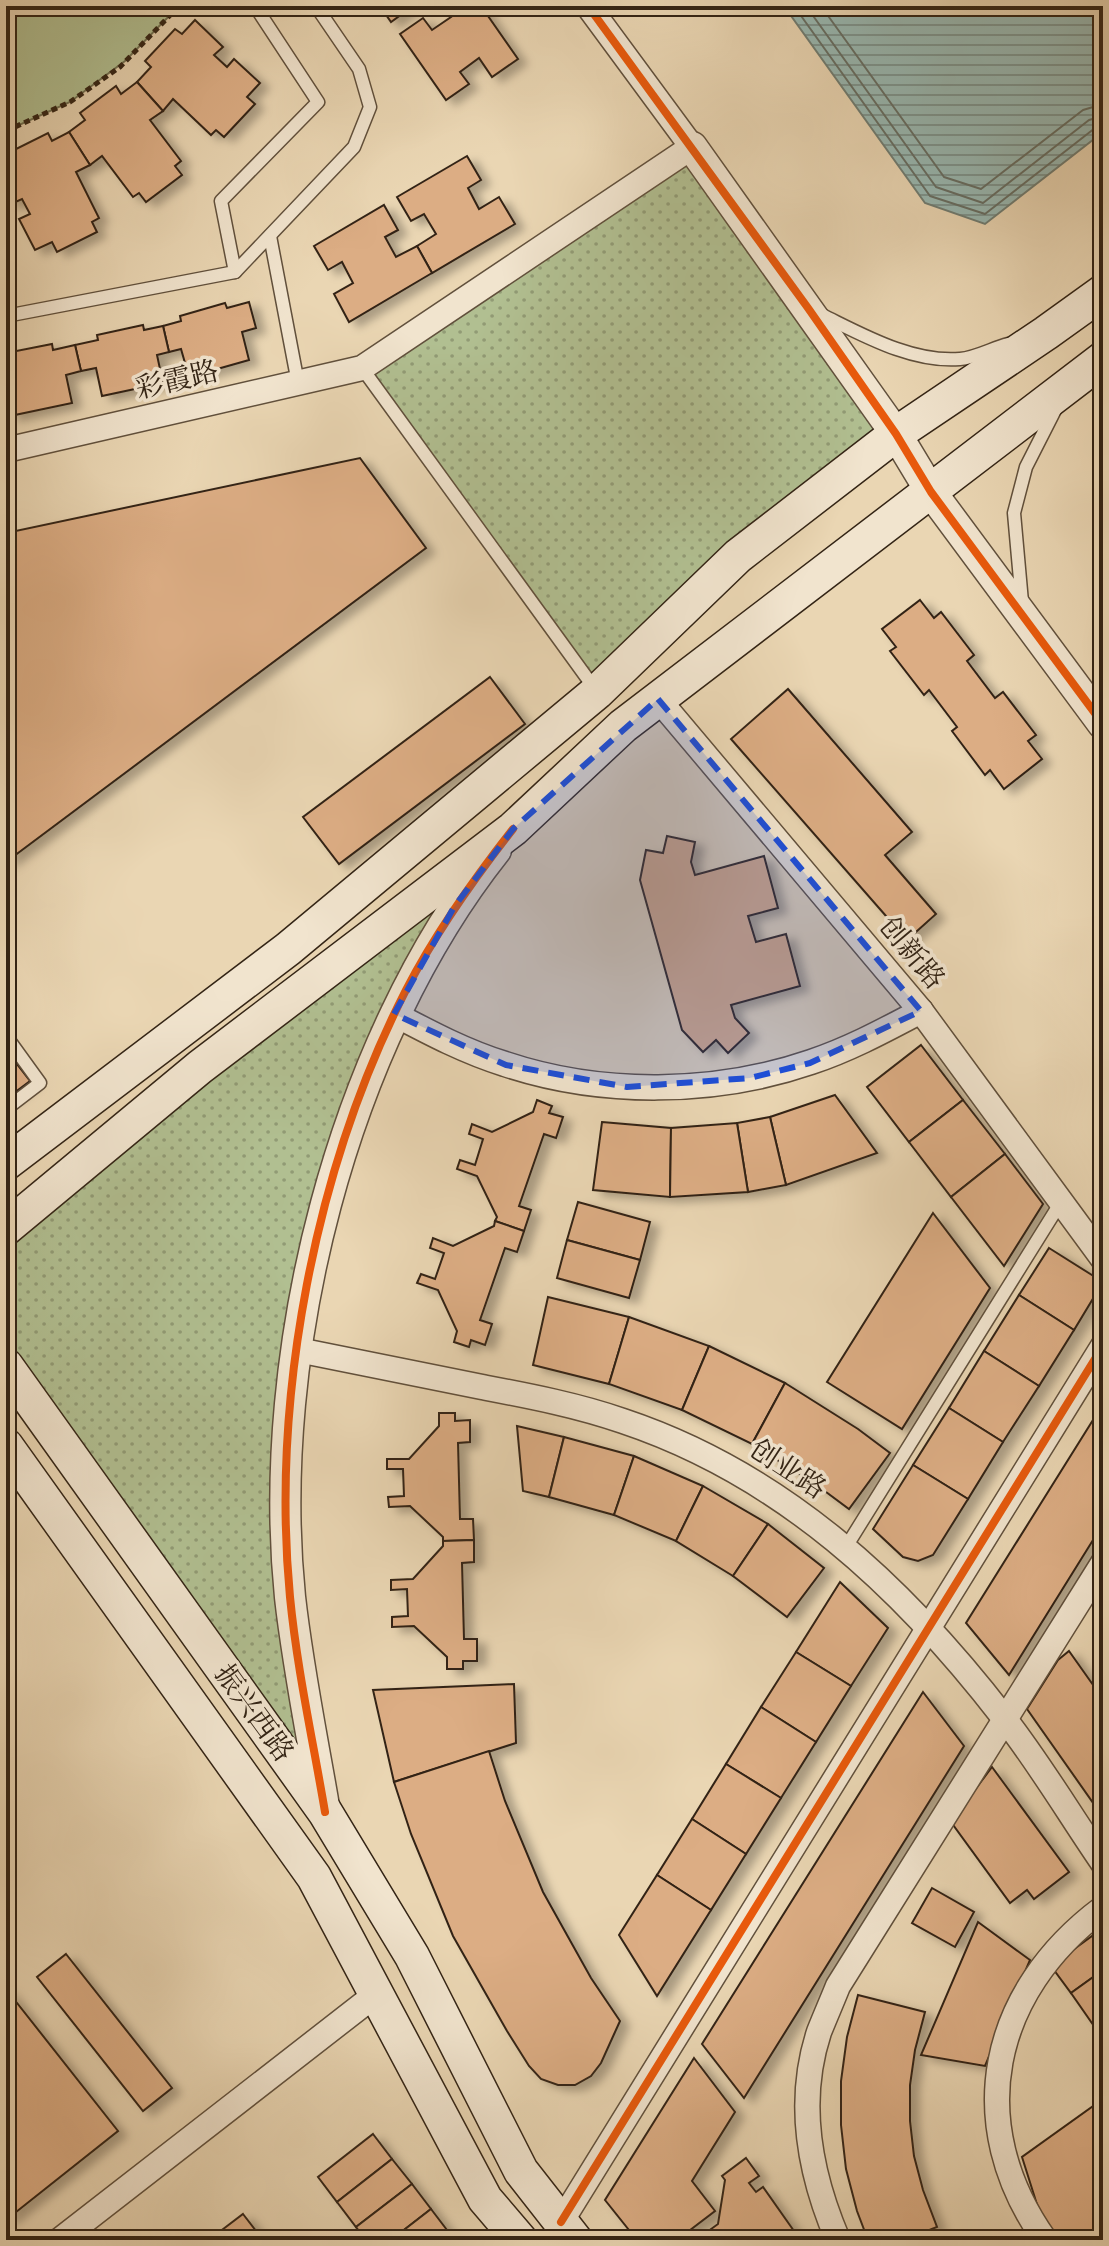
<svg xmlns="http://www.w3.org/2000/svg" width="1109" height="2246" viewBox="0 0 1109 2246" font-family="Alegreya,'Noto Serif SC',serif">
	<defs>
		<pattern id="park-dots" width="8" height="8" patternUnits="userSpaceOnUse" patternTransform="scale(2)"><rect width="8" height="8" fill="#b1bf91"/><path d="M2 2h.1M6 6h.1" fill="none" stroke="#919b75" stroke-width="1.8" stroke-linecap="round"/></pattern>
		<pattern id="water-rules" width="6" height="5" patternUnits="userSpaceOnUse" patternTransform="scale(2)"><rect width="6" height="5" fill="#98b8b2"/><path d="M0 2.5h6" fill="none" stroke="#7d9590"/></pattern>
		<filter id="shadow"><feDropShadow dx="9" dy="5" stdDeviation="4" flood-color="#0004"/></filter>
	</defs>
	<rect width="100%" height="100%" fill="#ead6b3"/>
	<filter id="stains"><feTurbulence type="fractalNoise" baseFrequency=".0025" numOctaves="4"/><feColorMatrix values="0 0 0 0 .2 0 0 0 0 .09 0 0 0 0 .02 0 0 0 .5 -.17"/></filter>
	<radialGradient id="worn" r=".72"><stop offset=".6" stop-color="#630" stop-opacity="0"/><stop offset="1" stop-color="#630" stop-opacity=".3"/></radialGradient>
	<!-- green -->
	<polygon fill="#b1bf91" stroke="#727253" stroke-width="2" points="6,6 179,6 125,61 70,102 6,131"/>
	<!-- park -->
	<g fill="url(#park-dots)" stroke="#727253" stroke-width="2">
		<polygon points="692,147 896,434 597,692 362,368"/>
		<polygon points="513,829 463,895 327,1202 288,1474 325,1812 6,1366 6,1231"/>
	</g>
	<!-- water -->
	<polygon fill="url(#water-rules)" stroke="#707d73" stroke-width="2" points="784,6 1103,6 1103,132 985,224 925,203"/>
	<g fill="none" stroke-linecap="round" stroke-linejoin="round">
		<!-- shore -->
		<g stroke="#666e64" stroke-width="2">
			<polyline points="794,6 930,196 985,214 1095,128 1103,126"/>
			<polyline points="806,6 936,187 983,203 1089,120 1103,116"/>
			<polyline points="821,6 944,177 981,189 1083,110 1103,104"/>
		</g>
	</g>
	<!-- building -->
	<g fill="#dcad84" stroke="#332415" stroke-width="2" filter="url(#shadow)">
		<polygon points="380,6 413,6 391,22"/>
		<polygon points="443,6 481,6 518,59 492,77 479,58 460,72 469,84 446,100 400,34 423,18 432,30 451,17"/>
		<polygon points="195,20 223,47 214,55 227,67 234,59 260,83 247,97 255,104 224,137 216,130 211,135 173,99 163,111 137,82 151,67 145,61 175,29 182,34"/>
		<polygon points="137,82 163,111 150,120 181,161 175,166 182,175 146,202 139,193 133,197 102,156 90,165 69,132 85,120 80,113 116,86 121,94"/>
		<polygon points="69,132 90,165 76,172 99,218 92,222 97,232 57,252 52,242 35,250 19,219 30,214 22,199 11,204 6,194 6,164 12,161 8,153 48,133 52,141"/>
		<polygon points="467,156 481,180 468,188 479,209 499,197 515,224 432,273 417,246 436,234 424,214 411,221 397,197"/>
		<polygon points="384,205 398,230 385,237 396,257 417,246 432,273 349,322 334,294 353,283 342,262 328,270 314,246"/>
		<polygon points="249,302 256,328 242,332 249,360 189,377 181,349 169,352 163,326 181,321 180,316 225,303 227,308"/>
		<polygon points="143,325 144,330 163,326 169,352 157,355 163,383 102,396 96,368 81,371 75,345 98,340 97,335"/>
		<polygon points="52,344 53,350 75,345 81,371 66,375 72,403 10,416 6,396 6,353"/>
		<polygon points="360,458 426,548 6,862 6,533"/>
		<polygon points="920,600 934,618 941,612 974,655 967,661 995,698 1003,692 1036,735 1028,741 1042,759 1004,789 990,770 985,775 952,731 957,727 929,690 924,695 890,651 896,647 882,629"/>
		<polygon points="490,677 525,724 339,864 303,817"/>
		<polygon points="788,689 912,832 885,855 936,914 907,940 731,739"/>
		<polygon points="667,836 695,842 691,862 695,875 764,856 778,908 748,916 756,942 786,934 800,986 731,1005 735,1018 749,1033 728,1053 716,1040 703,1052 682,1030 640,880 646,850 663,853"/>
		<polygon points="921,1045 963,1100 909,1142 867,1087"/>
		<polygon points="6,1050 30,1081 6,1099"/>
		<polygon points="835,1095 877,1153 786,1185 770,1117"/>
		<polygon points="537,1100 552,1106 549,1113 563,1117 556,1138 544,1134 519,1206 531,1210 524,1231 495,1221 497,1217 477,1176 457,1169 460,1160 475,1165 483,1139 469,1134 472,1124 492,1132 533,1112"/>
		<polygon points="963,1100 1005,1154 951,1197 909,1142"/>
		<polygon points="770,1117 786,1185 748,1192 737,1123"/>
		<polygon points="602,1122 671,1128 670,1197 593,1190"/>
		<polygon points="737,1123 748,1192 670,1197 671,1128"/>
		<polygon points="1005,1154 1043,1204 1004,1266 951,1197"/>
		<polygon points="578,1202 650,1222 640,1260 567,1240"/>
		<polygon points="933,1213 990,1288 902,1429 827,1382"/>
		<polygon points="495,1221 524,1231 517,1252 505,1248 480,1320 492,1324 485,1345 471,1340 469,1347 454,1342 457,1331 438,1290 417,1283 421,1274 435,1279 444,1253 430,1248 433,1238 453,1246 494,1226"/>
		<polygon points="567,1240 640,1260 629,1298 557,1278"/>
		<polygon points="1049,1248 1103,1282 1074,1330 1019,1295"/>
		<polygon points="1019,1295 1074,1330 1039,1386 984,1351"/>
		<polygon points="548,1297 629,1317 609,1384 533,1365"/>
		<polygon points="629,1317 709,1346 682,1410 609,1384"/>
		<polygon points="709,1346 785,1383 752,1444 682,1410"/>
		<polygon points="984,1351 1039,1386 1003,1442 949,1408"/>
		<polygon points="785,1383 858,1429 890,1453 849,1509 818,1486 752,1444"/>
		<polygon points="1103,1404 1103,1524 1009,1675 966,1623"/>
		<polygon points="949,1408 1003,1442 968,1499 913,1465"/>
		<polygon points="439,1413 455,1413 455,1421 470,1420 470,1442 458,1443 460,1519 473,1519 474,1540 443,1541 443,1537 410,1506 389,1507 388,1497 404,1496 403,1469 387,1469 387,1459 409,1459 439,1426"/>
		<polygon points="517,1426 564,1437 549,1497 523,1491"/>
		<polygon points="564,1437 634,1456 614,1515 549,1497"/>
		<polygon points="634,1456 703,1486 676,1541 614,1515"/>
		<polygon points="913,1465 968,1499 933,1555 918,1561 903,1557 873,1529"/>
		<polygon points="703,1486 768,1524 733,1576 676,1541"/>
		<polygon points="768,1524 824,1568 787,1617 733,1576"/>
		<polygon points="474,1540 474,1562 462,1563 464,1639 477,1639 477,1661 463,1661 463,1669 447,1669 447,1657 414,1626 392,1627 392,1617 408,1616 407,1589 391,1590 391,1580 413,1579 443,1546 443,1541"/>
		<polygon points="840,1582 888,1628 851,1686 796,1652"/>
		<polygon points="1069,1651 1103,1699 1103,1817 1027,1709 1058,1660"/>
		<polygon points="796,1652 851,1686 816,1742 761,1707"/>
		<polygon points="514,1684 516,1743 394,1782 373,1690"/>
		<polygon points="923,1692 964,1746 744,2098 702,2044"/>
		<polygon points="761,1707 816,1742 781,1798 726,1764"/>
		<polygon points="489,1751 505,1801 543,1892 591,1978 620,2021 601,2063 591,2076 575,2085 558,2085 541,2079 529,2066 507,2031 453,1936 411,1834 394,1782"/>
		<polygon points="726,1764 781,1798 746,1854 692,1819"/>
		<polygon points="992,1767 1069,1872 1034,1899 1027,1890 1010,1903 951,1822"/>
		<polygon points="692,1819 746,1854 711,1910 657,1875"/>
		<polygon points="657,1875 711,1910 657,1996 619,1935"/>
		<polygon points="932,1888 974,1912 955,1947 912,1923"/>
		<polygon points="978,1922 1030,1960 985,2066 921,2055"/>
		<polygon points="1103,1928 1103,1970 1071,1993 1051,1966"/>
		<polygon points="66,1954 172,2088 143,2111 37,1977"/>
		<polygon points="1103,1970 1103,2039 1071,1993"/>
		<polygon points="6,1989 118,2131 6,2220"/>
		<polygon points="858,1995 925,2012 915,2050 910,2085 910,2121 914,2156 923,2190 937,2227 904,2240 868,2240 857,2211 846,2169 841,2125 841,2081 847,2037"/>
		<polygon points="694,2058 735,2112 692,2181 715,2211 677,2240 637,2240 605,2200"/>
		<polygon points="1103,2099 1103,2240 1058,2240 1040,2214 1022,2157"/>
		<polygon points="373,2134 392,2159 337,2202 318,2177"/>
		<polygon points="746,2158 759,2176 749,2183 756,2192 763,2187 794,2231 788,2236 791,2240 703,2240 700,2237 718,2224 725,2180 722,2176"/>
		<polygon points="392,2159 412,2184 356,2227 337,2202"/>
		<polygon points="412,2184 431,2209 391,2240 366,2240 356,2227"/>
		<polygon points="431,2209 450,2234 442,2240 391,2240"/>
		<polygon points="243,2214 263,2240 211,2240 210,2239"/>
	</g>
	<g fill="none" stroke-linecap="round" stroke-linejoin="round">
		<defs>
			<g id="service">
				<polyline points="270,236 298,383"/>
				<polyline points="235,272 221,201 318,102 255,6"/>
				<path d="M822,315C863,335 912,363 960,359C975,358 993,348 1008,344"/>
				<polyline points="6,316 235,272 354,147 370,107 359,69 316,6"/>
				<polyline points="362,368 595,689"/>
				<polyline points="1022,602 1014,513 1026,467 1055,410"/>
				<polyline points="6,1036 40,1083 6,1109"/>
				<polyline points="846,1547 1061,1202"/>
			</g>
			<g id="minor">
				<polyline points="6,450 362,368 692,147 588,6"/>
				<polyline points="658,699 921,1011 1103,1259"/>
				<path d="M394,1014C430,1033 466,1052 505,1064C601,1096 715,1095 811,1062C850,1049 885,1030 921,1011"/>
				<path d="M298,1350C359,1362 420,1375 482,1387C529,1396 577,1405 623,1421C782,1474 903,1587 1004,1718C1040,1764 1070,1815 1103,1863"/>
				<polyline points="561,2222 1103,1346"/>
				<polyline points="60,2240 375,1995"/>
				<path d="M838,2240C810,2175 796,2102 819,2032C825,2017 832,2001 838,1986L1103,1563"/>
				<path d="M1045,2240C962,2123 990,1992 1103,1908"/>
			</g>
			<g id="tertiary">
				<polyline points="692,147 896,434 931,492 1103,724"/>
				<path d="M325,1812C313,1741 298,1669 290,1597C265,1352 342,1044 496,850"/>
			</g>
			<g id="secondary">
				<polyline points="6,1163 288,949 597,692 738,556 896,434 1046,333 1103,292"/>
				<polyline points="6,1228 200,1067 513,829 623,726 1103,359"/>
				<polyline points="6,1366 325,1812 412,1956 521,2171 575,2240"/>
				<polyline points="6,1446 314,1877 485,2199 520,2240"/>
			</g>
		</defs>
		<!-- service casing -->
		<use href="#service" stroke="#61503c" stroke-width="15"/>
		<!-- minor casing -->
		<use href="#minor" stroke="#61503c" stroke-width="27"/>
		<!-- tertiary casing -->
		<use href="#tertiary" stroke="#61503c" stroke-width="33"/>
		<!-- secondary casing -->
		<use href="#secondary" stroke="#332415" stroke-width="37"/>
		<!-- path -->
		<polyline stroke="#332415" stroke-width="5" stroke-dasharray="6 4" stroke-linecap="butt" points="6,131 70,102 120,67 179,6"/>
		<!-- service -->
		<use href="#service" stroke="#f1e4ce" stroke-width="12"/>
		<!-- minor -->
		<use href="#minor" stroke="#f1e4ce" stroke-width="24"/>
		<!-- tertiary -->
		<use href="#tertiary" stroke="#f1e4ce" stroke-width="30"/>
		<!-- secondary -->
		<use href="#secondary" stroke="#f1e4ce" stroke-width="34"/>
		<defs>
			<g id="cycleway">
				<polyline points="588,6 808,308 896,434 931,492 1103,724"/>
				<path d="M325,1812C313,1741 297,1669 290,1597C271,1397 315,1168 406,990C436,932 473,880 513,829"/>
				<polyline points="561,2222 1103,1346"/>
			</g>
		</defs>
		<!-- cycleway casing -->
		<use href="#cycleway" stroke="#f1e4ce" stroke-width="13"/>
		<!-- cycleway -->
		<use href="#cycleway" stroke="#e8590c" stroke-width="8"/>
	</g>
	<!-- marked area -->
	<path fill="#1d4ed8" fill-opacity="0.2" stroke="#1d4ed8" stroke-width="6" stroke-dasharray="16 10" stroke-linejoin="round" d="M658,699L921,1011L810,1063L750,1078L627,1087L506,1065L394,1014L454,907L513,829Z"/>
	<g text-anchor="middle" dominant-baseline="central" stroke-width="7" stroke-linejoin="round" paint-order="stroke">
		<!-- street labels -->
		<g font-size="28" fill="#332415" stroke="#f1e4ce">
			<text transform="translate(177 380) rotate(-13)">彩霞路</text>
			<text transform="translate(912 953) rotate(50)">创新路</text>
			<text transform="translate(788 1469) rotate(33)">创业路</text>
			<text transform="translate(254 1713) rotate(54)">振兴西路</text>
		</g>
	</g>
	<!-- margin -->
	<rect width="1109" height="2246" fill="none" stroke="#ead6b3" stroke-width="32"/>
	<rect x="8" y="8" width="1093" height="2230" fill="none" stroke="#332415" stroke-width="4"/>
	<rect x="16" y="16" width="1077" height="2214" fill="none" stroke="#332415" stroke-width="2"/>
	<rect width="100%" height="100%" filter="url(#stains)"/>
	<rect width="100%" height="100%" fill="url(#worn)"/>
</svg>
